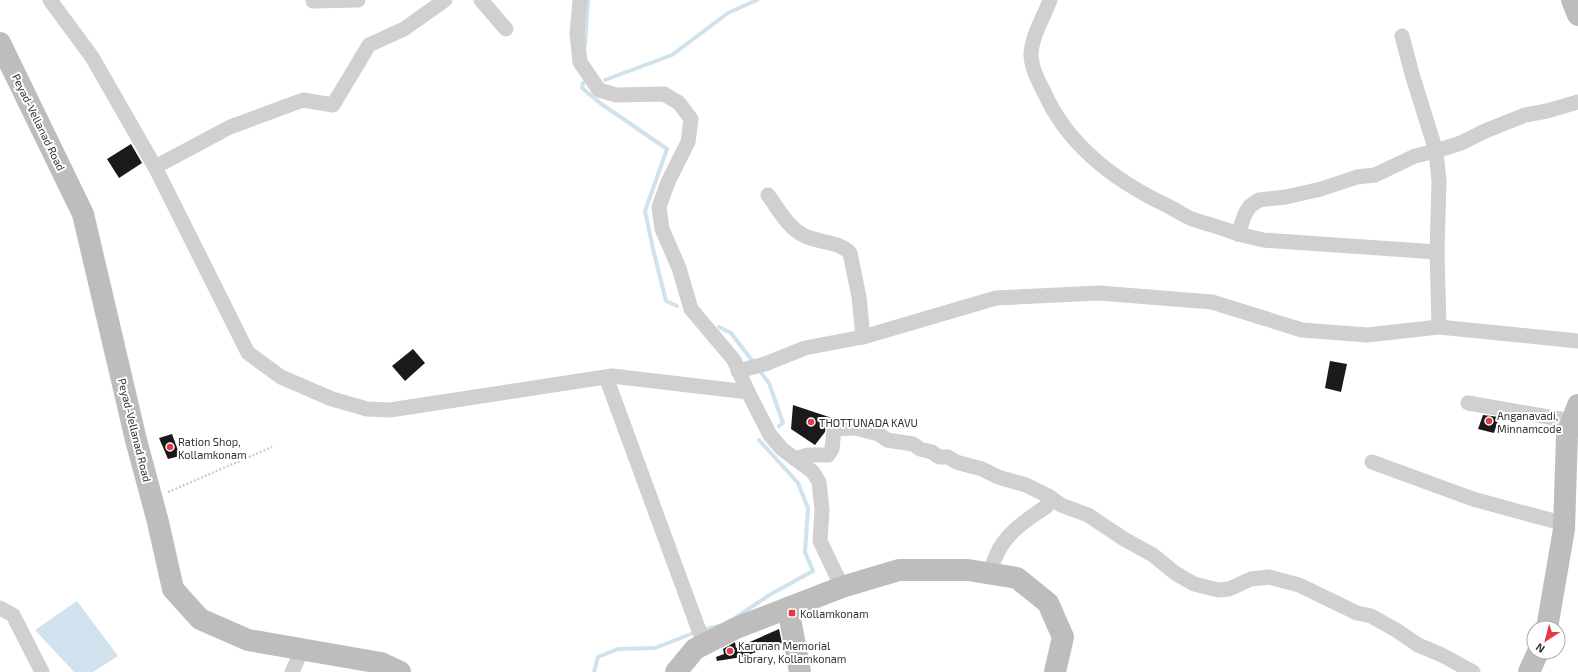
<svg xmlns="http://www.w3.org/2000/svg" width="1578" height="672" viewBox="0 0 1578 672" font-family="'Exo 2',sans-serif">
	<rect width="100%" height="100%" fill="#fff"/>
	<!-- water -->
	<polygon fill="#cfe2ee" points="77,601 118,656 93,672 74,672 35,630"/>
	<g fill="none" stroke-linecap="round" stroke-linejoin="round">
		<!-- stream -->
		<g stroke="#cfe2ee" stroke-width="4">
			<polyline points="585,45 588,0"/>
			<polyline points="605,80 672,55 728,13 757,0"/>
			<polyline points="583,83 582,88 600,103 667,149 645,211 653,249 666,301 677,306"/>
			<polyline points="719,327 731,333 754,363"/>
			<polyline points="758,369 769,383 783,423 779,426"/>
			<polyline points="735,618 771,594 813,571 805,552 808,508 798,483 759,440"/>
			<polyline points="702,630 719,626"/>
			<polyline points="594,672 598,657 618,649 655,648 696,632"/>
		</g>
	</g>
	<!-- building -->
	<g fill="#1a1a1a">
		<polygon points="131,144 142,163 119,178 107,159"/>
		<polygon points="413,349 425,363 405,381 392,366"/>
		<polygon points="1330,361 1347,364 1341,392 1325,388"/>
		<polygon points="793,405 832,418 826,424 825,432 815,445 791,429"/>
		<polygon points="1483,415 1499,417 1494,433 1478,429"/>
		<polygon points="172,434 180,456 168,459 159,438"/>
		<polygon points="779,629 782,643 742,657 717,661 716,657 724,654 723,649 735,642 736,648"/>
	</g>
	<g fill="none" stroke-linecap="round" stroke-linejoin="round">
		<!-- path -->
		<polyline stroke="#cdcdcd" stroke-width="2.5" stroke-dasharray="2 2" stroke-linecap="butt" points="168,492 272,447"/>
		<!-- street -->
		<g stroke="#d0d0d0" stroke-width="15">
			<polyline points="50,0 92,57 155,167 248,353 281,377 332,399 367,409 390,410 612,376 748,392"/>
			<polyline points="481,0 506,29"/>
			<polyline points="580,0 577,34 580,62 599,90 616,95 664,94 679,103 691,119 688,142 668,182 659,207 662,229 679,268 691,309 734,360 748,392 770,435 782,449 813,472 819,482 822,510 820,541 842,587"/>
			<path d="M1050,0C1044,17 1032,35 1031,54C1031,68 1039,82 1045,94C1069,147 1117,182 1168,206C1176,210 1184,216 1192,219C1207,224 1223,228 1238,234L1245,214L1250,206L1259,200L1286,197L1321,189L1357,177L1375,175L1415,156L1436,151L1461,143L1485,131L1525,115L1547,111L1578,102"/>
			<polyline points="313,1 358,0"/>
			<polyline points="1402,36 1412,74 1436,151 1439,181 1437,252 1439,327"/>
			<polyline points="155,167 230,127 303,100 333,105 369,45 404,29 445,0"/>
			<path d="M768,195C779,210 788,228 805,236C819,243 839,241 850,253L859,297L863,337"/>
			<polyline points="1238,234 1263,240 1437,252"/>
			<polyline points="738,371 765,364 805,348 863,337 996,298 1099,293 1212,302 1302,330 1367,335 1439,327 1578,341"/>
			<polyline points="606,377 704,644"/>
			<polyline points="1468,403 1572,421"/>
			<polyline points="795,459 807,455 828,455 832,449 834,429 855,428 879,434 887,440 913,444 920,449 932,452 939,457 948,457 956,462 982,469 998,477 1026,485 1050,497 1061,505 1088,515 1124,539 1153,555 1175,573 1194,584 1218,590 1229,589 1251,579 1269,577 1299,585 1357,613 1371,616 1396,630 1418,645 1442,655 1473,672"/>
			<polyline points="1372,462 1473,499 1565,524"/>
			<path d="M990,574C992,568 993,561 996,556C1005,533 1028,519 1047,506"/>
			<polyline points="0,608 13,615 42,672"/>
			<polyline points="292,672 302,650"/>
		</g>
		<!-- secondary -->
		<g stroke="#bdbdbd" stroke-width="22">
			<polyline points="1572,0 1578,15"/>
			<polyline points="0,43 83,214 136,440 158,522 173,589 200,619 248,640 381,663 400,672"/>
			<polyline points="788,608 800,672"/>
			<polyline points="1547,628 1564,529 1567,435 1578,405"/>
			<polyline points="676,672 695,649 736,628 842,587 899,570 968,570 1017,578 1048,603 1063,637 1055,672"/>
			<polyline points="1529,672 1538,652"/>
		</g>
	</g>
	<!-- markers -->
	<g fill="#e63946" stroke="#fff" stroke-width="1.5">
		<circle cx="1489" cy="421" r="4"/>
		<circle cx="811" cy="422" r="4"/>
		<circle cx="170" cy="447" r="4"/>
		<rect x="788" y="609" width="8" height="8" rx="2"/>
		<circle cx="730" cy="651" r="4"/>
	</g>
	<g text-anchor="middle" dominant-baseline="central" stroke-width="4" stroke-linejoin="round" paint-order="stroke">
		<!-- street labels -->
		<g font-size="11" fill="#333" stroke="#fff">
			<text transform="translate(39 122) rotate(64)">Peyad-Vellanad Road</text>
			<text transform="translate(135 430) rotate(76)">Peyad-Vellanad Road</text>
		</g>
		<!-- poi labels -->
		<g font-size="11" fill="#333" stroke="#fff" text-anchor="start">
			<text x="1497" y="415">Anganavadi,<tspan x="1497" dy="13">Minnamcode</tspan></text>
			<text x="819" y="422">THOTTUNADA KAVU</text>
			<text x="178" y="441">Ration Shop,<tspan x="178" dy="13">Kollamkonam</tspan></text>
			<text x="800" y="613">Kollamkonam</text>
			<text x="738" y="645">Karunan Memorial<tspan x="738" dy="13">Library, Kollamkonam</tspan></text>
		</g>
	</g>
	<!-- north arrow -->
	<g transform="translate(1546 640) rotate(216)"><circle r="19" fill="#ffffff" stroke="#adadad"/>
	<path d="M0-3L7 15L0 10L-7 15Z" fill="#e63946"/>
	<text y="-6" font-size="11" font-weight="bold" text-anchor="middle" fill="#333333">N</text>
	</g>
</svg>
